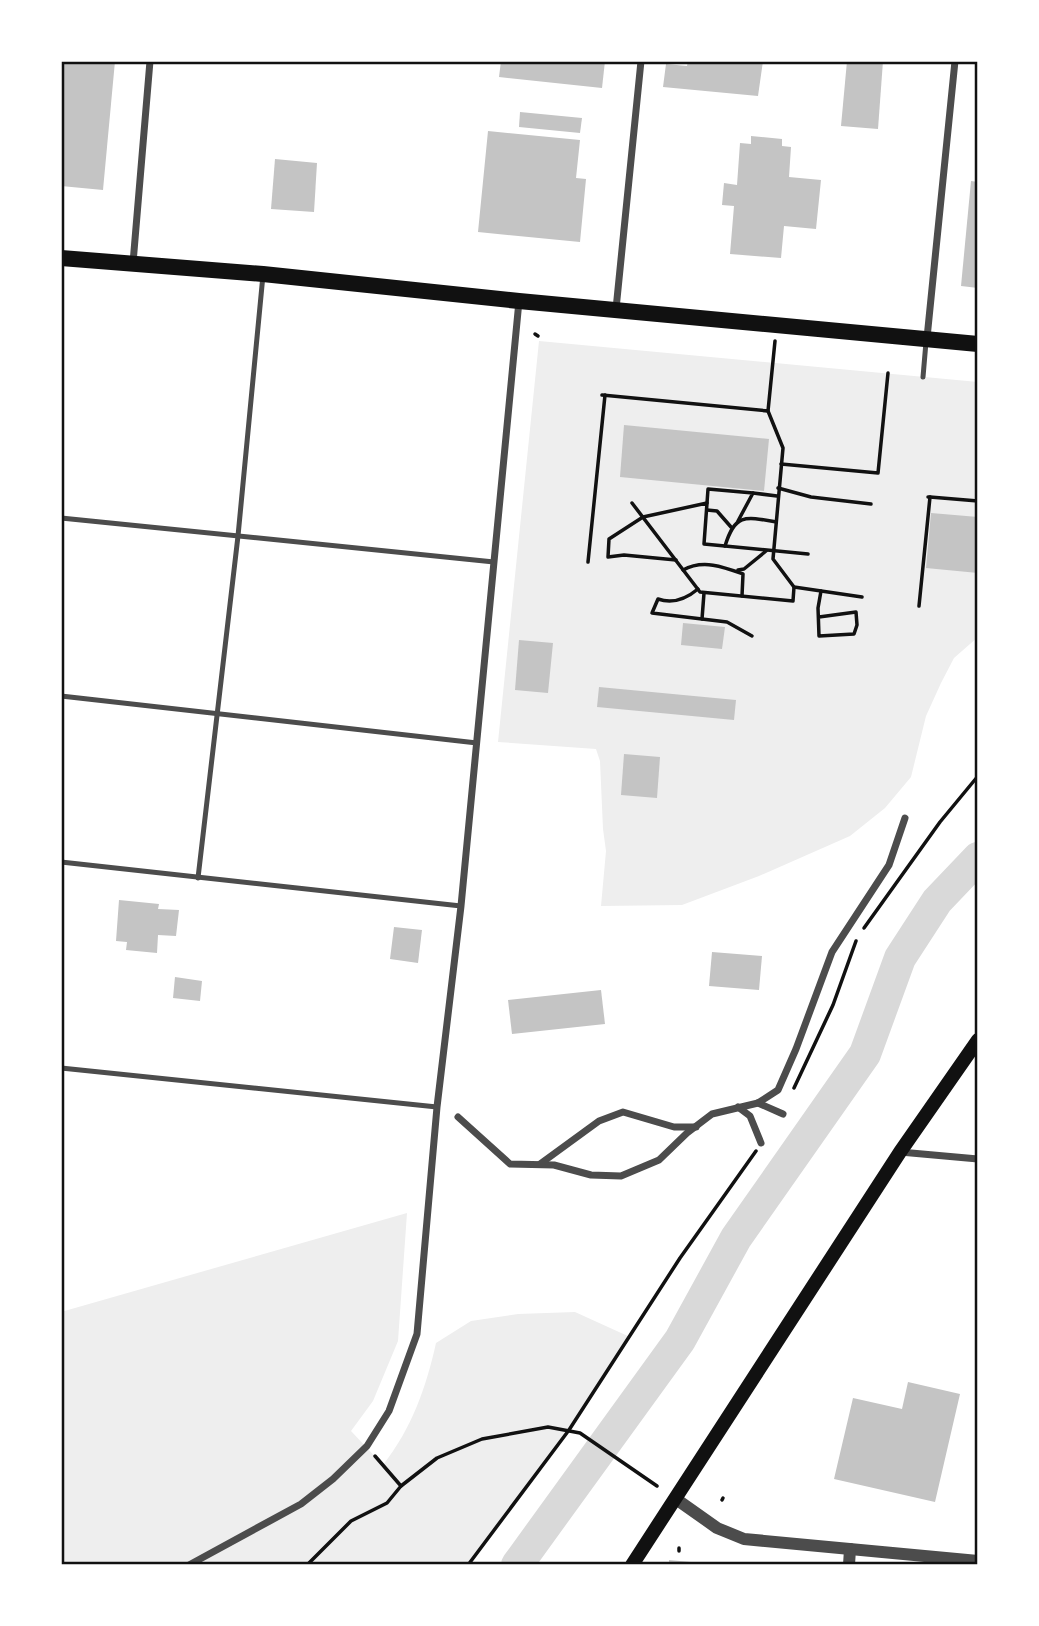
<svg xmlns="http://www.w3.org/2000/svg" width="1039" height="1626" viewBox="0 0 1039 1626" font-family="Inter,sans-serif">
	<rect width="100%" height="100%" fill="#fff"/>
	<!-- green -->
	<g fill="#eee">
		<polygon points="539,341 978,382 978,637 954,658 941,683 926,716 911,777 885,808 850,836 759,876 682,905 601,906 606,851 603,829 600,761 596,749 498,742"/>
		<path d="M407,1213L398,1341L373,1401L351,1431L383,1465C412,1428 426,1388 436,1343L471,1321L518,1314L575,1312L630,1337L569,1430L468,1565H61V1312Z"/>
	</g>
	<g fill="none" stroke-linecap="round" stroke-linejoin="round">
		<!-- river -->
		<polyline stroke="#d9d9d9" stroke-width="32" points="517,1565 680,1340 736,1238 865,1054 900,958 937,901 978,858"/>
	</g>
	<!-- building -->
	<g fill="#c4c4c4">
		<polygon points="61,61 115,61 103,190 61,186"/>
		<polygon points="501,61 605,61 602,88 499,77"/>
		<polygon points="688,61 763,61 758,96 663,87 666,64 687,66"/>
		<polygon points="847,61 883,61 878,129 841,126"/>
		<polygon points="520,112 582,118 580,133 519,127"/>
		<polygon points="488,131 580,140 576,178 586,179 580,242 478,232"/>
		<polygon points="751,136 782,139 782,146 791,147 789,177 821,180 816,229 784,226 781,258 730,254 734,206 722,205 724,183 737,185 740,143 751,144"/>
		<polygon points="275,159 317,163 314,212 271,209"/>
		<polygon points="971,181 978,182 978,288 961,286"/>
		<polygon points="624,425 769,439 764,491 620,477"/>
		<polygon points="931,513 978,517 978,573 926,568"/>
		<polygon points="683,623 725,627 722,649 681,645"/>
		<polygon points="519,640 553,643 548,693 515,690"/>
		<polygon points="599,687 736,700 734,720 597,707"/>
		<polygon points="624,754 660,757 657,798 621,795"/>
		<polygon points="119,900 159,904 158,909 179,910 176,936 158,935 157,953 126,950 127,942 116,941"/>
		<polygon points="394,927 422,930 418,963 390,959"/>
		<polygon points="712,952 762,956 759,990 709,986"/>
		<polygon points="175,977 202,981 200,1001 173,998"/>
		<polygon points="601,990 605,1024 512,1034 508,1000"/>
		<polygon points="908,1382 960,1394 935,1502 834,1479 853,1398 902,1409"/>
		<polygon points="669,1560 702,1563 701,1565 669,1565"/>
	</g>
	<g fill="none" stroke-linecap="round" stroke-linejoin="round">
		<!-- path -->
		<g stroke="#111" stroke-width="3.5">
			<polyline points="535,334 538,336"/>
			<polyline points="602,395 768,411 775,341"/>
			<polyline points="768,411 783,448 773,559 794,587 862,597"/>
			<polyline points="781,464 878,473 888,373"/>
			<polyline points="778,488 811,497 871,504"/>
			<polyline points="753,493 777,496"/>
			<polyline points="930,497 978,501"/>
			<polyline points="632,503 700,592 793,601 794,587"/>
			<polyline points="707,503 708,489 753,493 738,521"/>
			<polyline points="707,510 717,511 731,527"/>
			<path d="M725,546C735,514 744,516 776,522"/>
			<polyline points="676,560 624,555 608,557 609,539 643,517 707,503 704,544 808,554"/>
			<polyline points="588,562 605,395"/>
			<path d="M683,570C703,559 724,567 743,574L742,596"/>
			<polyline points="738,570 744,569 766,551"/>
			<path d="M698,589C686,599 672,604 658,599L652,613L727,622L752,636"/>
			<polyline points="919,606 930,497 928,497"/>
			<polyline points="819,617 856,612 857,625 854,634 819,636 818,608 821,591"/>
			<polyline points="702,619 704,593"/>
			<polyline points="864,928 940,822 978,776"/>
			<polyline points="794,1088 833,1005 856,941"/>
			<polyline points="401,1486 437,1458 482,1439 548,1427 580,1433 657,1486"/>
			<polyline points="722,1500 723,1498"/>
			<polyline points="679,1551 679,1548"/>
			<polyline points="307,1565 351,1521 387,1503 401,1486 375,1456"/>
			<polyline points="468,1565 569,1430 680,1258 756,1151"/>
		</g>
		<!-- service -->
		<g stroke="#4c4c4c" stroke-width="5">
			<polyline points="923,377 926,342"/>
			<polyline points="61,518 494,562"/>
			<polyline points="61,696 477,743"/>
			<polyline points="61,862 461,906"/>
			<polyline points="198,878 238,536 263,275"/>
			<polyline points="61,1068 437,1107"/>
		</g>
		<!-- minor -->
		<g stroke="#4c4c4c" stroke-width="7">
			<polyline points="133,263 150,61"/>
			<polyline points="616,309 641,61"/>
			<polyline points="927,338 955,61"/>
			<polyline points="758,1103 783,1114"/>
			<polyline points="738,1107 750,1116 761,1143"/>
			<polyline points="458,1117 510,1164 554,1165 591,1175 621,1176 659,1160 687,1133 712,1114 758,1103 778,1090 796,1049 832,952 889,865 905,818"/>
			<polyline points="900,1152 978,1159"/>
			<polyline points="540,1164 599,1121 623,1112 674,1127 696,1127"/>
			<polyline points="189,1565 301,1504 333,1479 367,1446 389,1411 417,1334 437,1107 461,906 519,301"/>
		</g>
		<!-- tertiary -->
		<g stroke="#4c4c4c" stroke-width="12">
			<polyline points="676,1499 717,1528 744,1539 978,1561"/>
			<polyline points="849,1565 850,1549"/>
		</g>
		<!-- secondary -->
		<polyline stroke="#111" stroke-width="14" points="632,1565 900,1152 978,1040"/>
		<!-- primary -->
		<polyline stroke="#111" stroke-width="16" points="61,258 263,274 519,301 978,344"/>
	</g>
	<!-- border -->
	<rect width="1039" height="1626" fill="none" stroke="#ffffff" stroke-width="126"/>
	<rect x="63" y="63" width="913" height="1500" fill="none" stroke="#111" stroke-width="2.5"/>
</svg>
